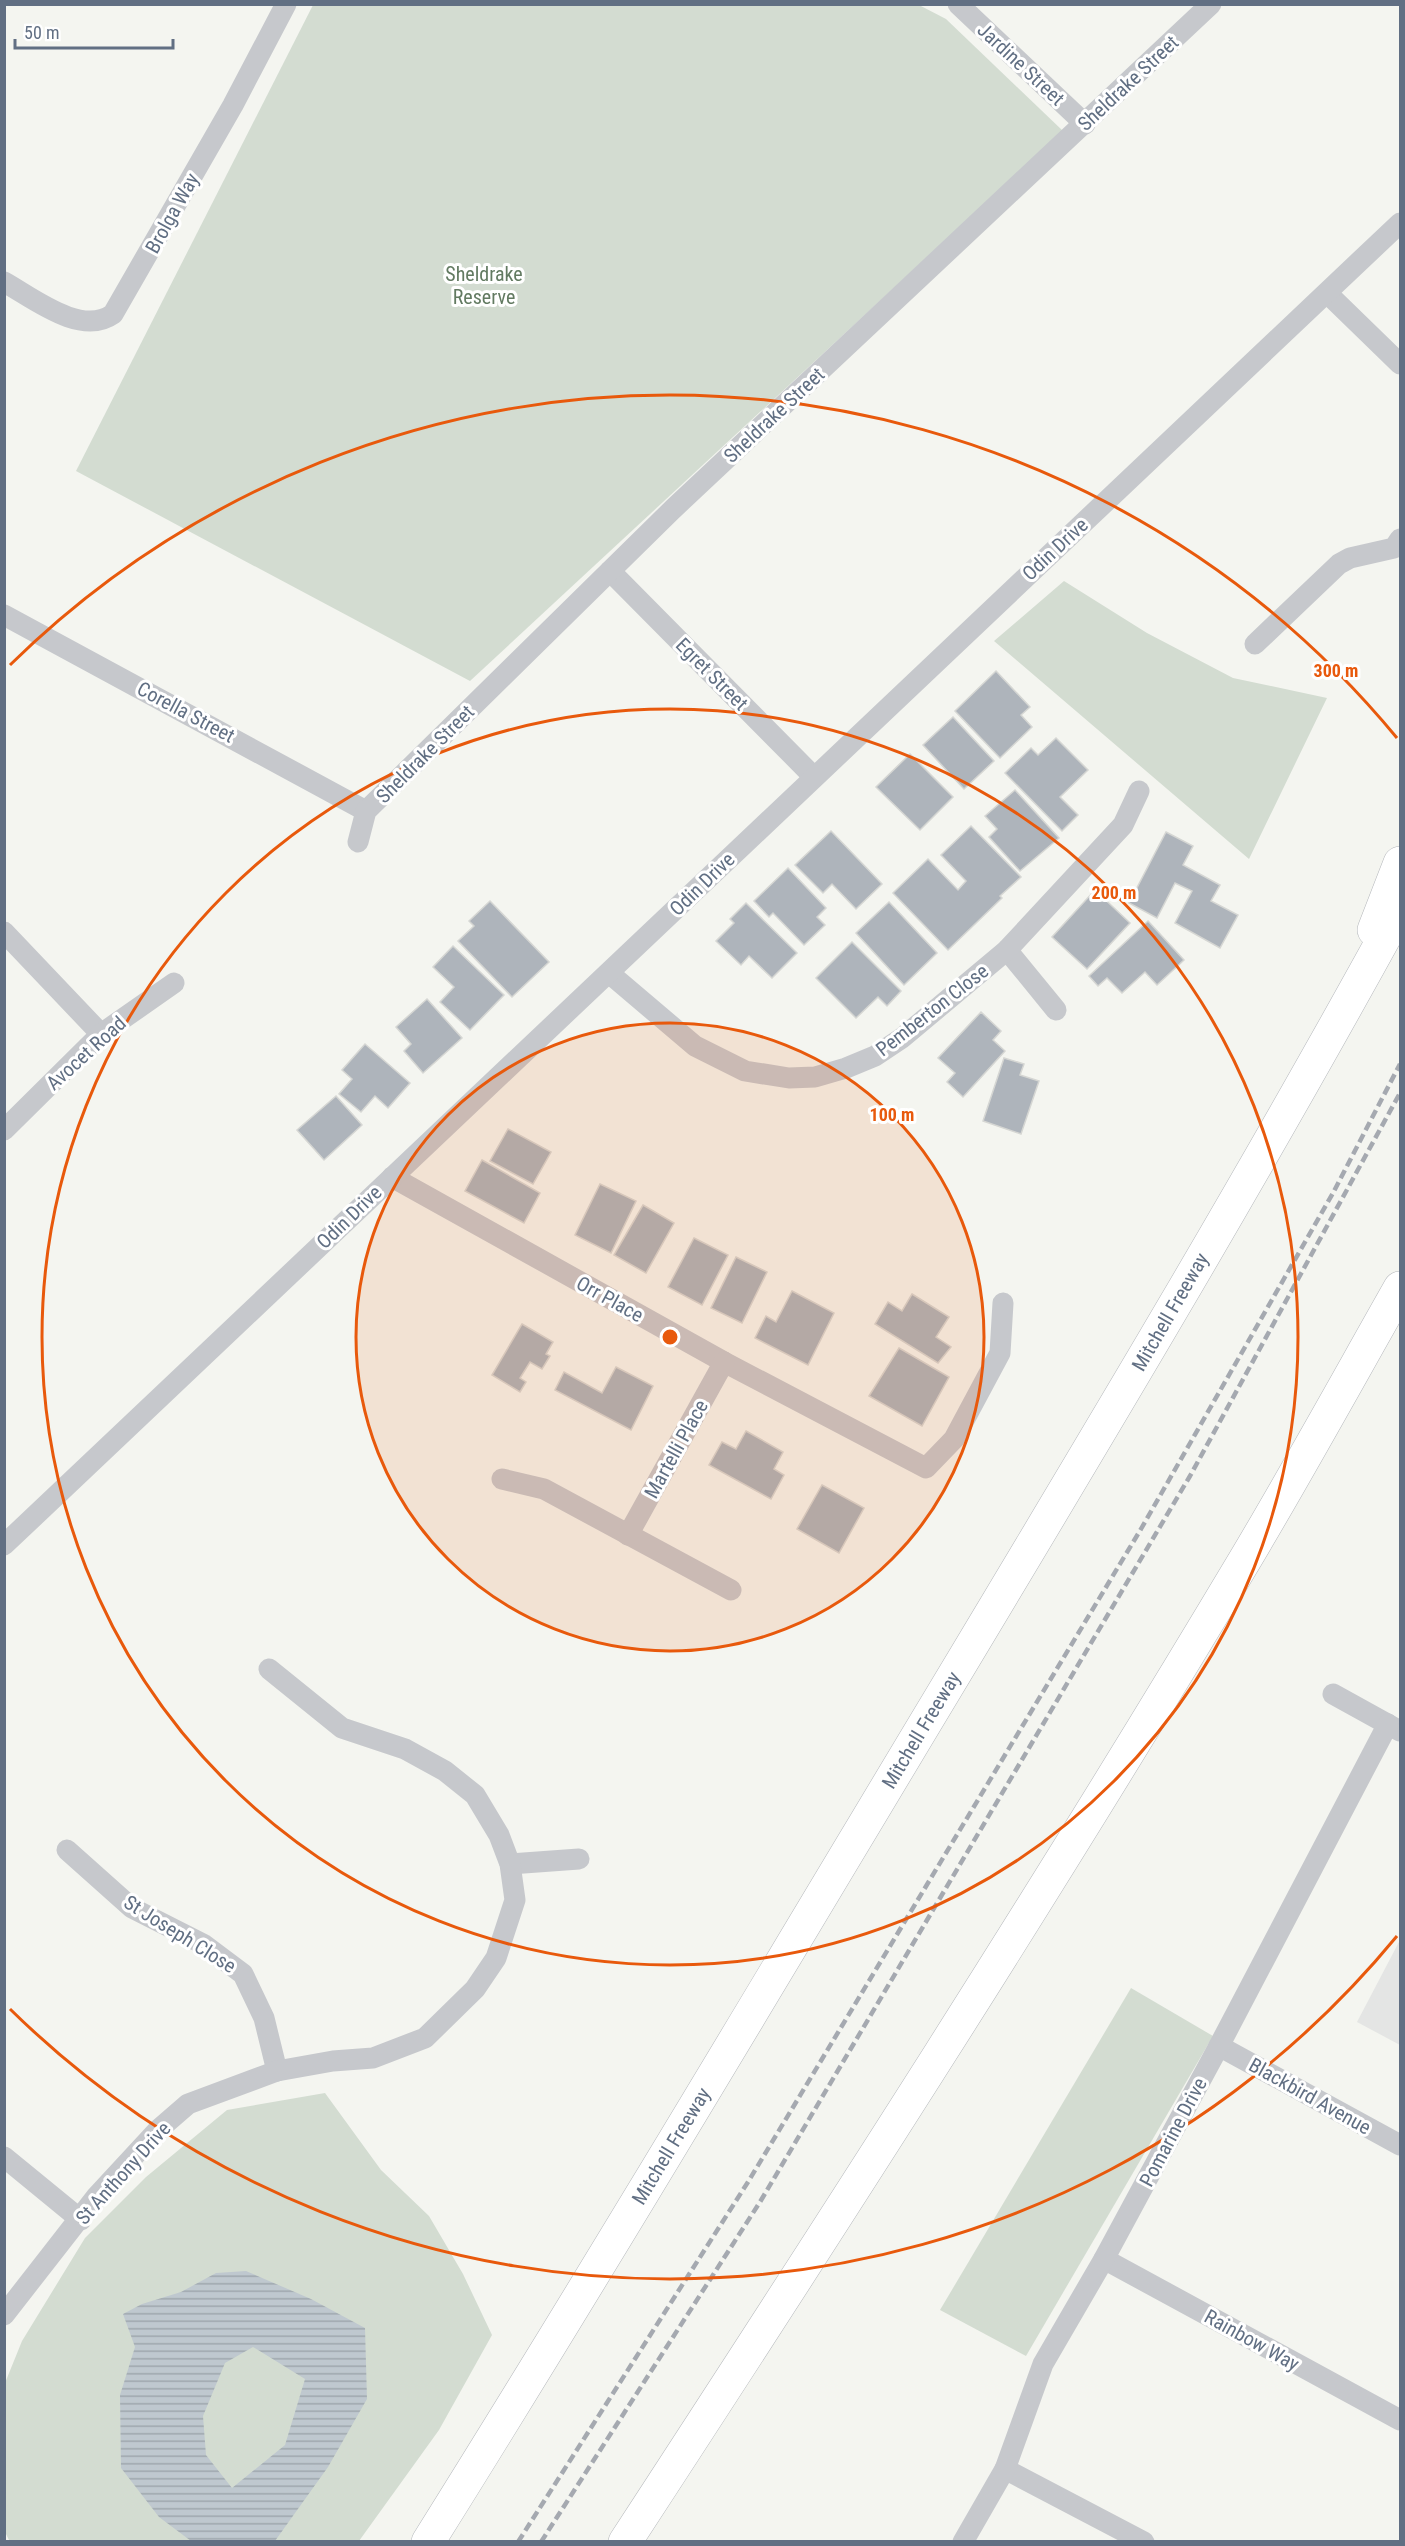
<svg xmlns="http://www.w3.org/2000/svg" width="1405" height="2546" viewBox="0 0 1405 2546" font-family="'Roboto Condensed',sans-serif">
	<defs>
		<pattern id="water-rules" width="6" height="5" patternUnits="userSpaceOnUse" patternTransform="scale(1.5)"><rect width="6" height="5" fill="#bfc8cf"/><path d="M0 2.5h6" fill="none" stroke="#9fa7ad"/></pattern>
	</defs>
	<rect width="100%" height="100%" fill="#f4f5f0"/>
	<!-- built -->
	<polygon fill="#e4e5e4" points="1400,1940 1400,2045 1357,2022"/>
	<!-- green -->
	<g fill="#d3dcd1">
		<polygon points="313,5 919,5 946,19 1063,131 470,681 76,471"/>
		<polygon points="1064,581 1147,633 1233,678 1327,698 1249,859 994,641"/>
		<polygon points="1131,1988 1213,2036 1026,2356 940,2310"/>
		<polygon points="325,2093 381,2170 429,2216 463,2274 492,2335 439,2430 359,2541 10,2542 5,2532 5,2383 22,2341 85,2238 146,2177 227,2110"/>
	</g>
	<!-- water -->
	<path fill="url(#water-rules)" fill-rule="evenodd" d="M246,2271L311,2299L365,2328L367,2399L328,2467L275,2541H191L159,2517L121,2468L120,2395L135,2347L123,2314L142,2304L181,2292L216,2273ZM253,2347L305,2379L285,2445L232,2488L206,2455L203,2416L225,2363Z"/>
	<!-- building -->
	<g fill="#aeb4bb" stroke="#d5d6d3" stroke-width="1.5">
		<polygon points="996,671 1030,707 1021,715 1032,727 1000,758 955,711"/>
		<polygon points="953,717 994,761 964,789 923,745"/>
		<polygon points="1056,738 1088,770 1060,797 1078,815 1062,831 1005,773 1031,748 1038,755"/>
		<polygon points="910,754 953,797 920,830 876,787"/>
		<polygon points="1015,790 1059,838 1020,871 989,837 997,829 985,816"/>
		<polygon points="971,826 1021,877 1000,896 1002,898 948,950 893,893 928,859 958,890 966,881 941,855"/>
		<polygon points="831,831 882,884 856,909 832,884 823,893 795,865"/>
		<polygon points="1166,832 1193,846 1183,865 1220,885 1211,901 1238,915 1220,948 1175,923 1192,891 1175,883 1157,918 1129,903"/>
		<polygon points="788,868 826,908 817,917 825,925 804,945 773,913 769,917 754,901"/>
		<polygon points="1095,890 1130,923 1087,969 1052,937"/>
		<polygon points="490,901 549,962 512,997 458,941 474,926 469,921"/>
		<polygon points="889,902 937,953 904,985 856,933"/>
		<polygon points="746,903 797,953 772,978 749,956 741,965 716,941 734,923 730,919"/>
		<polygon points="1148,921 1184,960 1157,985 1145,972 1122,993 1107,978 1098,986 1089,976"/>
		<polygon points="852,942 901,991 887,1006 878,997 856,1018 816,978"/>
		<polygon points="453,946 504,995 470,1030 440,1002 454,987 433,967"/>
		<polygon points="427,999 462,1038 423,1073 404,1051 411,1044 396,1027"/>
		<polygon points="981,1012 1001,1031 993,1040 1005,1051 963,1097 947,1082 955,1073 938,1058"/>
		<polygon points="365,1044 410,1083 388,1108 375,1096 361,1112 339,1094 352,1079 342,1070"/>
		<polygon points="1004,1058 1024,1064 1020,1075 1039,1081 1021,1134 983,1121"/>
		<polygon points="336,1096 362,1125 324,1160 297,1130"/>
		<polygon points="508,1129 551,1152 533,1184 490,1161"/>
		<polygon points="482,1160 540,1193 524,1223 465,1191"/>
		<polygon points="600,1184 636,1201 611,1253 575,1235"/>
		<polygon points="643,1205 674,1223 646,1273 614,1255"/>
		<polygon points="694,1238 728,1255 702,1305 668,1287"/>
		<polygon points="736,1257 767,1272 742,1323 711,1308"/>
		<polygon points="792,1291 834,1313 808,1365 755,1338 766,1316 776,1322"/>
		<polygon points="912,1294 949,1317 936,1337 951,1347 938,1363 875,1324 888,1302 902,1311"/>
		<polygon points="522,1324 553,1342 546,1354 550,1356 542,1369 530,1362 520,1378 526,1382 520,1392 492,1375"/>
		<polygon points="899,1348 949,1377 922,1426 869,1396"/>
		<polygon points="616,1367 653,1386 631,1430 555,1390 564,1372 602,1393"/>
		<polygon points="746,1431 783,1452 774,1469 784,1475 771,1499 709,1465 722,1442 736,1449"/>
		<polygon points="822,1485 864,1508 839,1553 797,1529"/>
	</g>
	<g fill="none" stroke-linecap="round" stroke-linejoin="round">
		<defs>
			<g id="motorway">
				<polyline points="1374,930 1400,863"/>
				<path d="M428,2542C592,2280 750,2015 909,1750C1076,1472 1244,1194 1400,909"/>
				<path d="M625,2542C837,2217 1047,1891 1246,1558C1299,1469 1349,1378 1400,1288"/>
			</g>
		</defs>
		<!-- motorway casing -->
		<use href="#motorway" stroke="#b5b8bc" stroke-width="34"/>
		<!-- minor -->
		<g stroke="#c6c8cc" stroke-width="21">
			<polyline points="958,4 1085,124"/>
			<path d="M4,282C33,298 81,337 113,314L233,105L286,4"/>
			<polyline points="1327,293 1400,364"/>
			<polyline points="610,571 814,777"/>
			<polyline points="4,615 366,811"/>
			<polyline points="1255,644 1339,564 1350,558 1394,548 1400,539"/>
			<polyline points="358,842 366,811 673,509 1211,4"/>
			<polyline points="4,932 101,1034"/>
			<polyline points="1007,950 1056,1010"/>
			<polyline points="609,973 695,1046 745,1071 789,1078 815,1077 846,1068 875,1056 902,1038 1007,950 1123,825 1139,791"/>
			<polyline points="4,1130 101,1034 174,983"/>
			<polyline points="392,1177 724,1362 926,1468 954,1439 1000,1353 1003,1303"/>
			<polyline points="502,1479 544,1489 731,1590"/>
			<polyline points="628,1535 724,1362"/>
			<polyline points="4,1545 1400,223"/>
			<polyline points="1333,1694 1400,1731"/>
			<polyline points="67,1850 132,1908 203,1944 243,1974 264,2018 277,2071"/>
			<polyline points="510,1864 579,1859"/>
			<polyline points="1219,2046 1400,2145"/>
			<polyline points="4,2157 81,2220"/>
			<polyline points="1104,2259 1400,2420"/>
			<polyline points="4,2315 96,2197 158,2130 188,2104 277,2071 333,2061 373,2058 425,2038 475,1989 496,1958 515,1900 510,1864 499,1835 475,1795 445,1771 405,1749 342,1728 269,1669"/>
			<polyline points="1005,2469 1144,2542"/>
			<polyline points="963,2542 1005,2469 1043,2364 1104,2259 1219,2046 1388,1724"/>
		</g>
		<!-- motorway -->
		<use href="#motorway" stroke="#fff" stroke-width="33"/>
		<!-- rail -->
		<g stroke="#a5a9b0" stroke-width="4.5" stroke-dasharray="9 4.5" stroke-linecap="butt">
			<polyline points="518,2542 748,2182 1141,1529 1333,1193 1400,1064"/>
			<polyline points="541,2542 760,2202 1190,1476 1400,1093"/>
		</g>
	</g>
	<!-- distance rings -->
	<circle cx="670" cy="1337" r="314" fill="#e8590c" fill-opacity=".12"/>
	<g fill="none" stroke="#e8590c" stroke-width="3">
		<circle cx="670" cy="1337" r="314"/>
		<circle cx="670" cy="1337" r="628"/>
		<path d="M1397 1936A942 942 0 0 1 10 2009M10 665A942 942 0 0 1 1397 738"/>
	</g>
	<g text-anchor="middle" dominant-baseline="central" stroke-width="6" stroke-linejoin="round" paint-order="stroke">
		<!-- street labels -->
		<g font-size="20" fill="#616f83" stroke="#fff">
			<text transform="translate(1021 64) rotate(43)">Jardine Street</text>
			<text transform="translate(1128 83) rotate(-43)">Sheldrake Street</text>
			<text transform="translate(172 213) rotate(-61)">Brolga Way</text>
			<text transform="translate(774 415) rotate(-43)">Sheldrake Street</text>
			<text transform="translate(1055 549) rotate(-43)">Odin Drive</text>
			<text transform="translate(712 674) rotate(45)">Egret Street</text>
			<text transform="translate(186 712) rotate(28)">Corella Street</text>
			<text transform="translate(425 754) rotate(-45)">Sheldrake Street</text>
			<text transform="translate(702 884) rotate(-44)">Odin Drive</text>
			<text transform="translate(932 1010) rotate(-38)">Pemberton Close</text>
			<text transform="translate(86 1053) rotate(-42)">Avocet Road</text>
			<text transform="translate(349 1217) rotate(-44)">Odin Drive</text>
			<text transform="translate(610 1299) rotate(29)">Orr Place</text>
			<text transform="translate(1170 1312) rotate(-60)">Mitchell Freeway</text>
			<text transform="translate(676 1449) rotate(-61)">Martelli Place</text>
			<text transform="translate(921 1730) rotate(-59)">Mitchell Freeway</text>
			<text transform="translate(180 1934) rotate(32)">St Joseph Close</text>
			<text transform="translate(1310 2096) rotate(29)">Blackbird Avenue</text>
			<text transform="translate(1173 2132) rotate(-62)">Pomarine Drive</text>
			<text transform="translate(671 2146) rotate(-59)">Mitchell Freeway</text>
			<text transform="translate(123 2173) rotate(-48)">St Anthony Drive</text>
			<text transform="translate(1252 2340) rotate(29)">Rainbow Way</text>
		</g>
		<!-- park labels -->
		<g font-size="20" fill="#627a61" stroke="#fff">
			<text x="484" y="274">Sheldrake<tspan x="484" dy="23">Reserve</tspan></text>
		</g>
	</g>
	<circle cx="670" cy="1337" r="9" fill="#e8590c" stroke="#fff" stroke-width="3"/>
	<g font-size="18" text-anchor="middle" font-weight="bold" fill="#e8590c" stroke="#fff" stroke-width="6" stroke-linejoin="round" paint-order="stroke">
		<text x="1336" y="677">300 m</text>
		<text x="1114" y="899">200 m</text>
		<text x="892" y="1121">100 m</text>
	</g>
	<!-- border -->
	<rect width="1405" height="2546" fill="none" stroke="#616f83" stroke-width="12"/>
	<!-- scale -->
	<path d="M15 39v9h158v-9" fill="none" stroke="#616f83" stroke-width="3"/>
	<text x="24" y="39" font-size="18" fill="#616f83" stroke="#ffffff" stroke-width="4.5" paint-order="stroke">50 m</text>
</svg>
